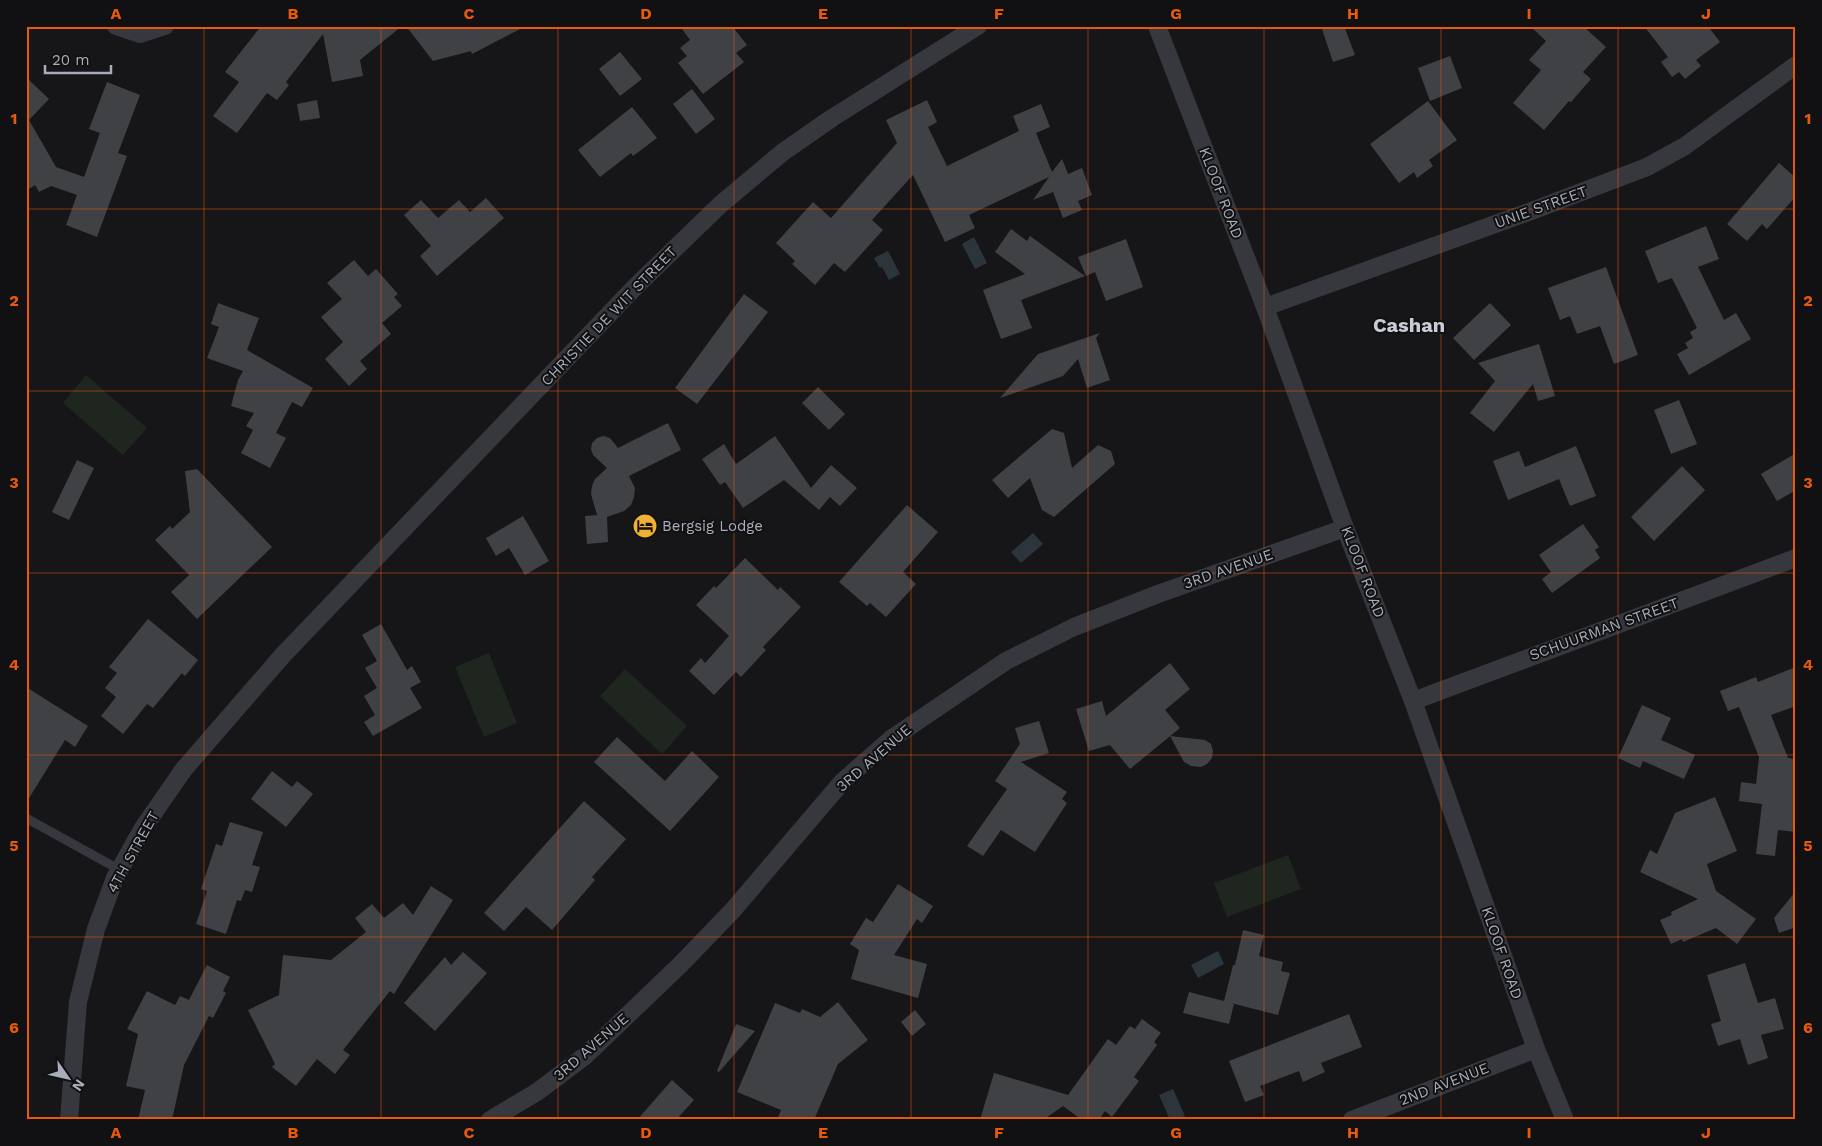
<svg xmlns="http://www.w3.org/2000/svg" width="1822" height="1146" viewBox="0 0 1822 1146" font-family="'Work Sans',sans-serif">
	<rect width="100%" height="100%" fill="#161618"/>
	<!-- green -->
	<g fill="#1e261f">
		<polygon points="86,375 147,428 123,455 63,403"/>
		<polygon points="489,653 517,723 484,737 455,667"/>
		<polygon points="625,669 687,726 662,754 600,696"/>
		<polygon points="1288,855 1301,889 1227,917 1214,883"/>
	</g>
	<!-- water -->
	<g fill="#2c353c">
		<polygon points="974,237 987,263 975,269 962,244"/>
		<polygon points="888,251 900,274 889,280 882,267 880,268 874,258"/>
		<polygon points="1033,533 1043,544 1021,563 1011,552"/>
		<polygon points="1218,951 1224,964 1198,978 1191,965"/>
		<polygon points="1173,1089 1185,1116 1177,1120 1170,1120 1159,1095"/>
	</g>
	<!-- building -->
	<g fill="#404145">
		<polygon points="261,26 402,26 360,60 363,76 332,82 323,34 286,82 289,85 277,100 267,93 237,133 213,116 239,82 225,72"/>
		<polygon points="406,26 526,26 472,54 471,51 433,61"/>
		<polygon points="680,26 732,26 747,45 736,53 744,62 703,94 678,63 687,56 680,48 690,40"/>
		<polygon points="1321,26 1344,26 1355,55 1333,62"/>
		<polygon points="1530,26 1583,26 1606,47 1583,72 1591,79 1571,102 1569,101 1544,130 1513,103 1541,70 1529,60 1546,41"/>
		<polygon points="1644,26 1708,26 1720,42 1696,60 1701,66 1685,79 1679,72 1672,77 1661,62 1668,57"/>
		<polygon points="620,52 642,79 620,96 599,69"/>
		<polygon points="1450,56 1462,88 1430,101 1418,68"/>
		<polygon points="26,77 49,99 29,120 56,167 84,177 100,133 89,129 107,82 140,95 118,153 127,156 97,237 66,225 77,195 51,186 39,192 35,185 26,191"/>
		<polygon points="692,89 715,119 696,134 673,104"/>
		<polygon points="317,100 320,118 300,121 297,104"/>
		<polygon points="927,100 937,122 928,127 947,166 1019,131 1013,116 1041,104 1050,127 1036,133 1052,172 1062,159 1068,174 1082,168 1092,195 1078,201 1082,210 1063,218 1053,192 1033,200 1049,177 969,215 975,228 945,242 913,175 872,220 883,230 845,272 834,263 815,285 792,264 795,261 776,243 813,202 831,218 897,143 886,120"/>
		<polygon points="1428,101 1457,140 1429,160 1433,166 1417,178 1414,172 1399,183 1370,144"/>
		<polygon points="632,107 657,138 633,156 631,153 600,177 578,150"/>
		<polygon points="1779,163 1796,178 1796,196 1767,229 1762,224 1747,241 1727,224"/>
		<polygon points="486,198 504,218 437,276 420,256 431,246 404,215 421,200 438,218 459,200 470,212"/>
		<polygon points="1706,226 1719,259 1698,267 1724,320 1736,313 1751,339 1689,375 1677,354 1688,348 1685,343 1693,338 1690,332 1697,328 1672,278 1658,283 1645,251"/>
		<polygon points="1011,229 1027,241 1030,236 1085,276 1021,300 1032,328 1001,339 983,290 1025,274 995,252"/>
		<polygon points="1126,239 1143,287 1106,301 1095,272 1086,276 1078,257"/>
		<polygon points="354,260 368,276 376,269 398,294 394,297 402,306 382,323 391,334 360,361 367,369 349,386 325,359 343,342 321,317 342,299 327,283"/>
		<polygon points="1606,267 1638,355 1614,364 1600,326 1577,334 1570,316 1560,320 1548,288"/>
		<polygon points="744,294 768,312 697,404 675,388"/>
		<polygon points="218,303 259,318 247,350 313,388 302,407 292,402 276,433 286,438 270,468 241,453 253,430 246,426 254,413 231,406 238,380 243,371 207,358 219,327 211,324"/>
		<polygon points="1490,303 1511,325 1474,360 1453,338"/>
		<polygon points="1100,333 1096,338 1110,380 1087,388 1078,359 1063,376 1000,398 1038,354"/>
		<polygon points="1539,344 1555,396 1538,401 1533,384 1494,432 1470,413 1495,381 1478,363"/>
		<polygon points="818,387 845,414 829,430 802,403"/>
		<polygon points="1679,400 1697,444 1671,454 1654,410"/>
		<polygon points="668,423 681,450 629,476 635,488 634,497 631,505 624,511 607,517 608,542 587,544 585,516 597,515 591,494 592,486 595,479 607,468 593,455 591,449 592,443 597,438 603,436 610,438 618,448"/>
		<polygon points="1052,429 1064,433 1072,468 1098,445 1111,451 1115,464 1054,517 1042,510 1030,478 1008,498 992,480"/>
		<polygon points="775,436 811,488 831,465 857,488 840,506 830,497 819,510 784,480 743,508 725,482 720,485 702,459 724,444 736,464"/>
		<polygon points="1576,446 1596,496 1570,506 1559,479 1508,500 1493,461 1519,451 1525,467"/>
		<polygon points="1796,453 1796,490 1777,501 1761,474"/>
		<polygon points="77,460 94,468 69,520 52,512"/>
		<polygon points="1682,466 1705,490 1654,541 1631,517"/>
		<polygon points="197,469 272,547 197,619 171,592 189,575 155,540 170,526 172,529 190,512 185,471"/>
		<polygon points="907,505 938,532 903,572 916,584 886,617 870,603 867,606 839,582"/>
		<polygon points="523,516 549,561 525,575 509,548 496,556 486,538"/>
		<polygon points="1583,524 1599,547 1595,550 1600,558 1552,593 1542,579 1551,572 1539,555"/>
		<polygon points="745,558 778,590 780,587 801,607 763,647 766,650 741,677 736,672 714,695 689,671 701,658 705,663 729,636 696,605 714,586 716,588"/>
		<polygon points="148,619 198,660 185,676 182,673 153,708 147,704 123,734 101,716 116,697 105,688 117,673 109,667"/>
		<polygon points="381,624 407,670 412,666 421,682 410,688 422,708 373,736 364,722 375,715 364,696 377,688 365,668 377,661 362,635"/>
		<polygon points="1170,663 1190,689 1165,710 1180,728 1130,769 1110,745 1089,751 1076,709 1102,701 1106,716"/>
		<polygon points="1796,667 1796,706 1771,715 1788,758 1796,759 1794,797 1796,797 1796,832 1778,830 1775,856 1756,854 1762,804 1739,801 1741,782 1756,784 1759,757 1739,707 1728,711 1720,691 1756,677 1758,682"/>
		<polygon points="26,687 88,726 75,747 65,740 26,803"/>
		<polygon points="1642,705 1671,718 1661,740 1695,755 1684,779 1643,761 1640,768 1618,758"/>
		<polygon points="1039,721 1049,753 1021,762 1067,792 1062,799 1067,803 1035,852 1001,830 983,856 967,846 1007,789 995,781 1020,744 1015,728"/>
		<polygon points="1170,736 1205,740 1211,744 1213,751 1212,758 1207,764 1201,767 1191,766 1184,762"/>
		<polygon points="617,737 665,781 692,751 719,777 670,831 594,762"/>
		<polygon points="272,771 292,787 297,781 313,794 286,827 251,799"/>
		<polygon points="1715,797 1737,851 1707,864 1716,891 1756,919 1737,944 1716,928 1683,942 1682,939 1671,944 1660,920 1672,915 1671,912 1698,899 1640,872 1650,850 1657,854 1675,813"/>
		<polygon points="584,801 626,839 592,877 595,880 552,930 526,907 504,931 484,913"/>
		<polygon points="230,822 263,832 252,865 260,867 252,892 245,890 241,901 237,900 226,934 196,924 207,891 201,889 216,844 222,846"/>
		<polygon points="898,884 933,906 922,923 917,919 894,955 927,964 918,998 851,979 859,950 850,944 866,918 873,922"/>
		<polygon points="431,886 453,900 394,994 390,991 343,1050 350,1055 335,1074 317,1059 296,1086 272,1067 275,1064 248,1010 279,995 283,955 331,960 366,932 355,918 372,904 384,918 403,903 413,915"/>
		<polygon points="1796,891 1796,927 1779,933 1774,918"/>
		<polygon points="1243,930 1264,935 1259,956 1283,962 1281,971 1290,973 1278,1015 1231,1003 1234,1004 1229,1024 1183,1013 1189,992 1224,1001 1233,965 1235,965"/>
		<polygon points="463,952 487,973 435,1031 404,1003 445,957 451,965"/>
		<polygon points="1745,963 1758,1003 1775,998 1784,1029 1761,1035 1768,1058 1748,1065 1740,1039 1718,1046 1711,1024 1721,1021 1707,975"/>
		<polygon points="207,965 230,977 223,991 226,993 213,1018 209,1016 184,1065 172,1120 138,1120 145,1090 126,1086 138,1034 127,1029 147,991 175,1005 180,996 189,1000"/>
		<polygon points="838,1002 868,1040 838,1064 814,1120 777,1120 781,1110 737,1092 775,1003 800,1013 802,1009 820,1017"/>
		<polygon points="915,1010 926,1024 912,1036 901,1022"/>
		<polygon points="1349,1014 1362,1047 1321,1063 1325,1072 1303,1082 1299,1071 1260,1086 1264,1095 1245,1102 1229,1061"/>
		<polygon points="1142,1019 1161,1033 1154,1042 1157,1045 1134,1077 1139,1081 1112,1117 1105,1111 1099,1120 1082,1120 1063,1106 1043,1120 980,1120 994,1073 1068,1095 1108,1039 1116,1045 1130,1026 1135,1029"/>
		<polygon points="736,1024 755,1031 719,1072 717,1071"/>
		<polygon points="672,1080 694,1100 676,1120 637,1120"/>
	</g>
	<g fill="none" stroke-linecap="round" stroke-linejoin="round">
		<!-- service -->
		<polyline stroke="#37383d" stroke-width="9" points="26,818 120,870"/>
		<!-- minor -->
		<g stroke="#37383d" stroke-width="18">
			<polyline points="116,26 140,34 165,26"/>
			<polyline points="1157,26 1265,307 1345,528 1413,701 1536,1049 1565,1120"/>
			<polyline points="1265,307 1526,213 1647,167 1685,146 1796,65"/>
			<polyline points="1413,701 1796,558"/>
			<polyline points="69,1120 78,1002 96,929 115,878 143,828 184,769 283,655 635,287 721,204 783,152 832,118 978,26"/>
			<polyline points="490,1120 537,1092 585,1056 681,964 733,910 842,782 891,739 1006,661 1074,627 1158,594 1345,528"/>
			<polyline points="1352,1120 1536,1049"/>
		</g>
	</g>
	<!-- grid -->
	<path fill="none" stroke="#e8590c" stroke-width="1" stroke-opacity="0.55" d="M204,26V1120M381,26V1120M558,26V1120M734,26V1120M911,26V1120M1088,26V1120M1264,26V1120M1441,26V1120M1618,26V1120M26,209H1796M26,391H1796M26,573H1796M26,755H1796M26,937H1796"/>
	<!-- icons -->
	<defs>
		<symbol id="hotel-disc" viewBox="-11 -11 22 22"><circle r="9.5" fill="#f2b134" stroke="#111113"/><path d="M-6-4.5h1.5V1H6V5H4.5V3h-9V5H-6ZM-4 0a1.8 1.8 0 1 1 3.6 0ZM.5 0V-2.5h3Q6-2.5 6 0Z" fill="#111"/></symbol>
	</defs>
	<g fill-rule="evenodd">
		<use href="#hotel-disc" x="631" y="512" width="28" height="28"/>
	</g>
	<g text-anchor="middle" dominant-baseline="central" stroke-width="4" stroke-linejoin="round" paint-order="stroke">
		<!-- street labels -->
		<g font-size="15" fill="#a8adb8" stroke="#111113">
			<text transform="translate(1221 193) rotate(69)">KLOOF ROAD</text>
			<text transform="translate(1541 207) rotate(-20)">UNIE STREET</text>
			<text transform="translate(609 316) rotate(-46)">CHRISTIE DE WIT STREET</text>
			<text transform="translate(1228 569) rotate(-19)">3RD AVENUE</text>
			<text transform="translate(1363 572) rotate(69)">KLOOF ROAD</text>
			<text transform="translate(1604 629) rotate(-20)">SCHUURMAN STREET</text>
			<text transform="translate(874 758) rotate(-41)">3RD AVENUE</text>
			<text transform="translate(133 852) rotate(-61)">4TH STREET</text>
			<text transform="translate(1502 953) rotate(71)">KLOOF ROAD</text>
			<text transform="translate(591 1047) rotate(-41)">3RD AVENUE</text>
			<text transform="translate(1444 1084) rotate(-21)">2ND AVENUE</text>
		</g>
		<!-- poi labels -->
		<g font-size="15" fill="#a8adb8" stroke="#111113" text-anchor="start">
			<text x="662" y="526">Bergsig Lodge</text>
		</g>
		<!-- district labels -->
		<g font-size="20" font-weight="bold" fill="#c9ccd4" stroke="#111113">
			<text x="1409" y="325">Cashan</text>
		</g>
	</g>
	<!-- border -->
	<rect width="1822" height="1146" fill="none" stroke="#111113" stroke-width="55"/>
	<!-- north arrow -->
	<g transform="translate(68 1078) rotate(124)" stroke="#111113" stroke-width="4" paint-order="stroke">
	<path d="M0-4L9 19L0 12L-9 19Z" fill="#a8adb8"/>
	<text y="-8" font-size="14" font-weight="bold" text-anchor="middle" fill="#a8adb8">N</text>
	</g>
	<!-- scale -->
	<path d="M45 65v8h66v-8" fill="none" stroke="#a8adb8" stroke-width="2.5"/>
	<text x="52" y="65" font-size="15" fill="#a8adb8" stroke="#111113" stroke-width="4" paint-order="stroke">20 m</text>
	<rect x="28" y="28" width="1766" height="1090" fill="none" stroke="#e8590c" stroke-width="2"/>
	<g font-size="16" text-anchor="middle" font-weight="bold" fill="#e8590c">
		<text x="116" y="19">A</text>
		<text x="293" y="19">B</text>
		<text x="469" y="19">C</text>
		<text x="646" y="19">D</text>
		<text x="823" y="19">E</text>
		<text x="999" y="19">F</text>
		<text x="1176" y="19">G</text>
		<text x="1353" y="19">H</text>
		<text x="1529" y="19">I</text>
		<text x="1706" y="19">J</text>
		<text x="14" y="124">1</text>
		<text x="1808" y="124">1</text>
		<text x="14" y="306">2</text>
		<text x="1808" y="306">2</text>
		<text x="14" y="488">3</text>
		<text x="1808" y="488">3</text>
		<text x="14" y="670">4</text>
		<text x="1808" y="670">4</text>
		<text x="14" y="851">5</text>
		<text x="1808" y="851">5</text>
		<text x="14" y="1033">6</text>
		<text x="1808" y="1033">6</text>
		<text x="116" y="1138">A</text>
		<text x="293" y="1138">B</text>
		<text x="469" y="1138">C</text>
		<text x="646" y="1138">D</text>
		<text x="823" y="1138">E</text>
		<text x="999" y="1138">F</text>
		<text x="1176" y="1138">G</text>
		<text x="1353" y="1138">H</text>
		<text x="1529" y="1138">I</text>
		<text x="1706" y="1138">J</text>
	</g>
</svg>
